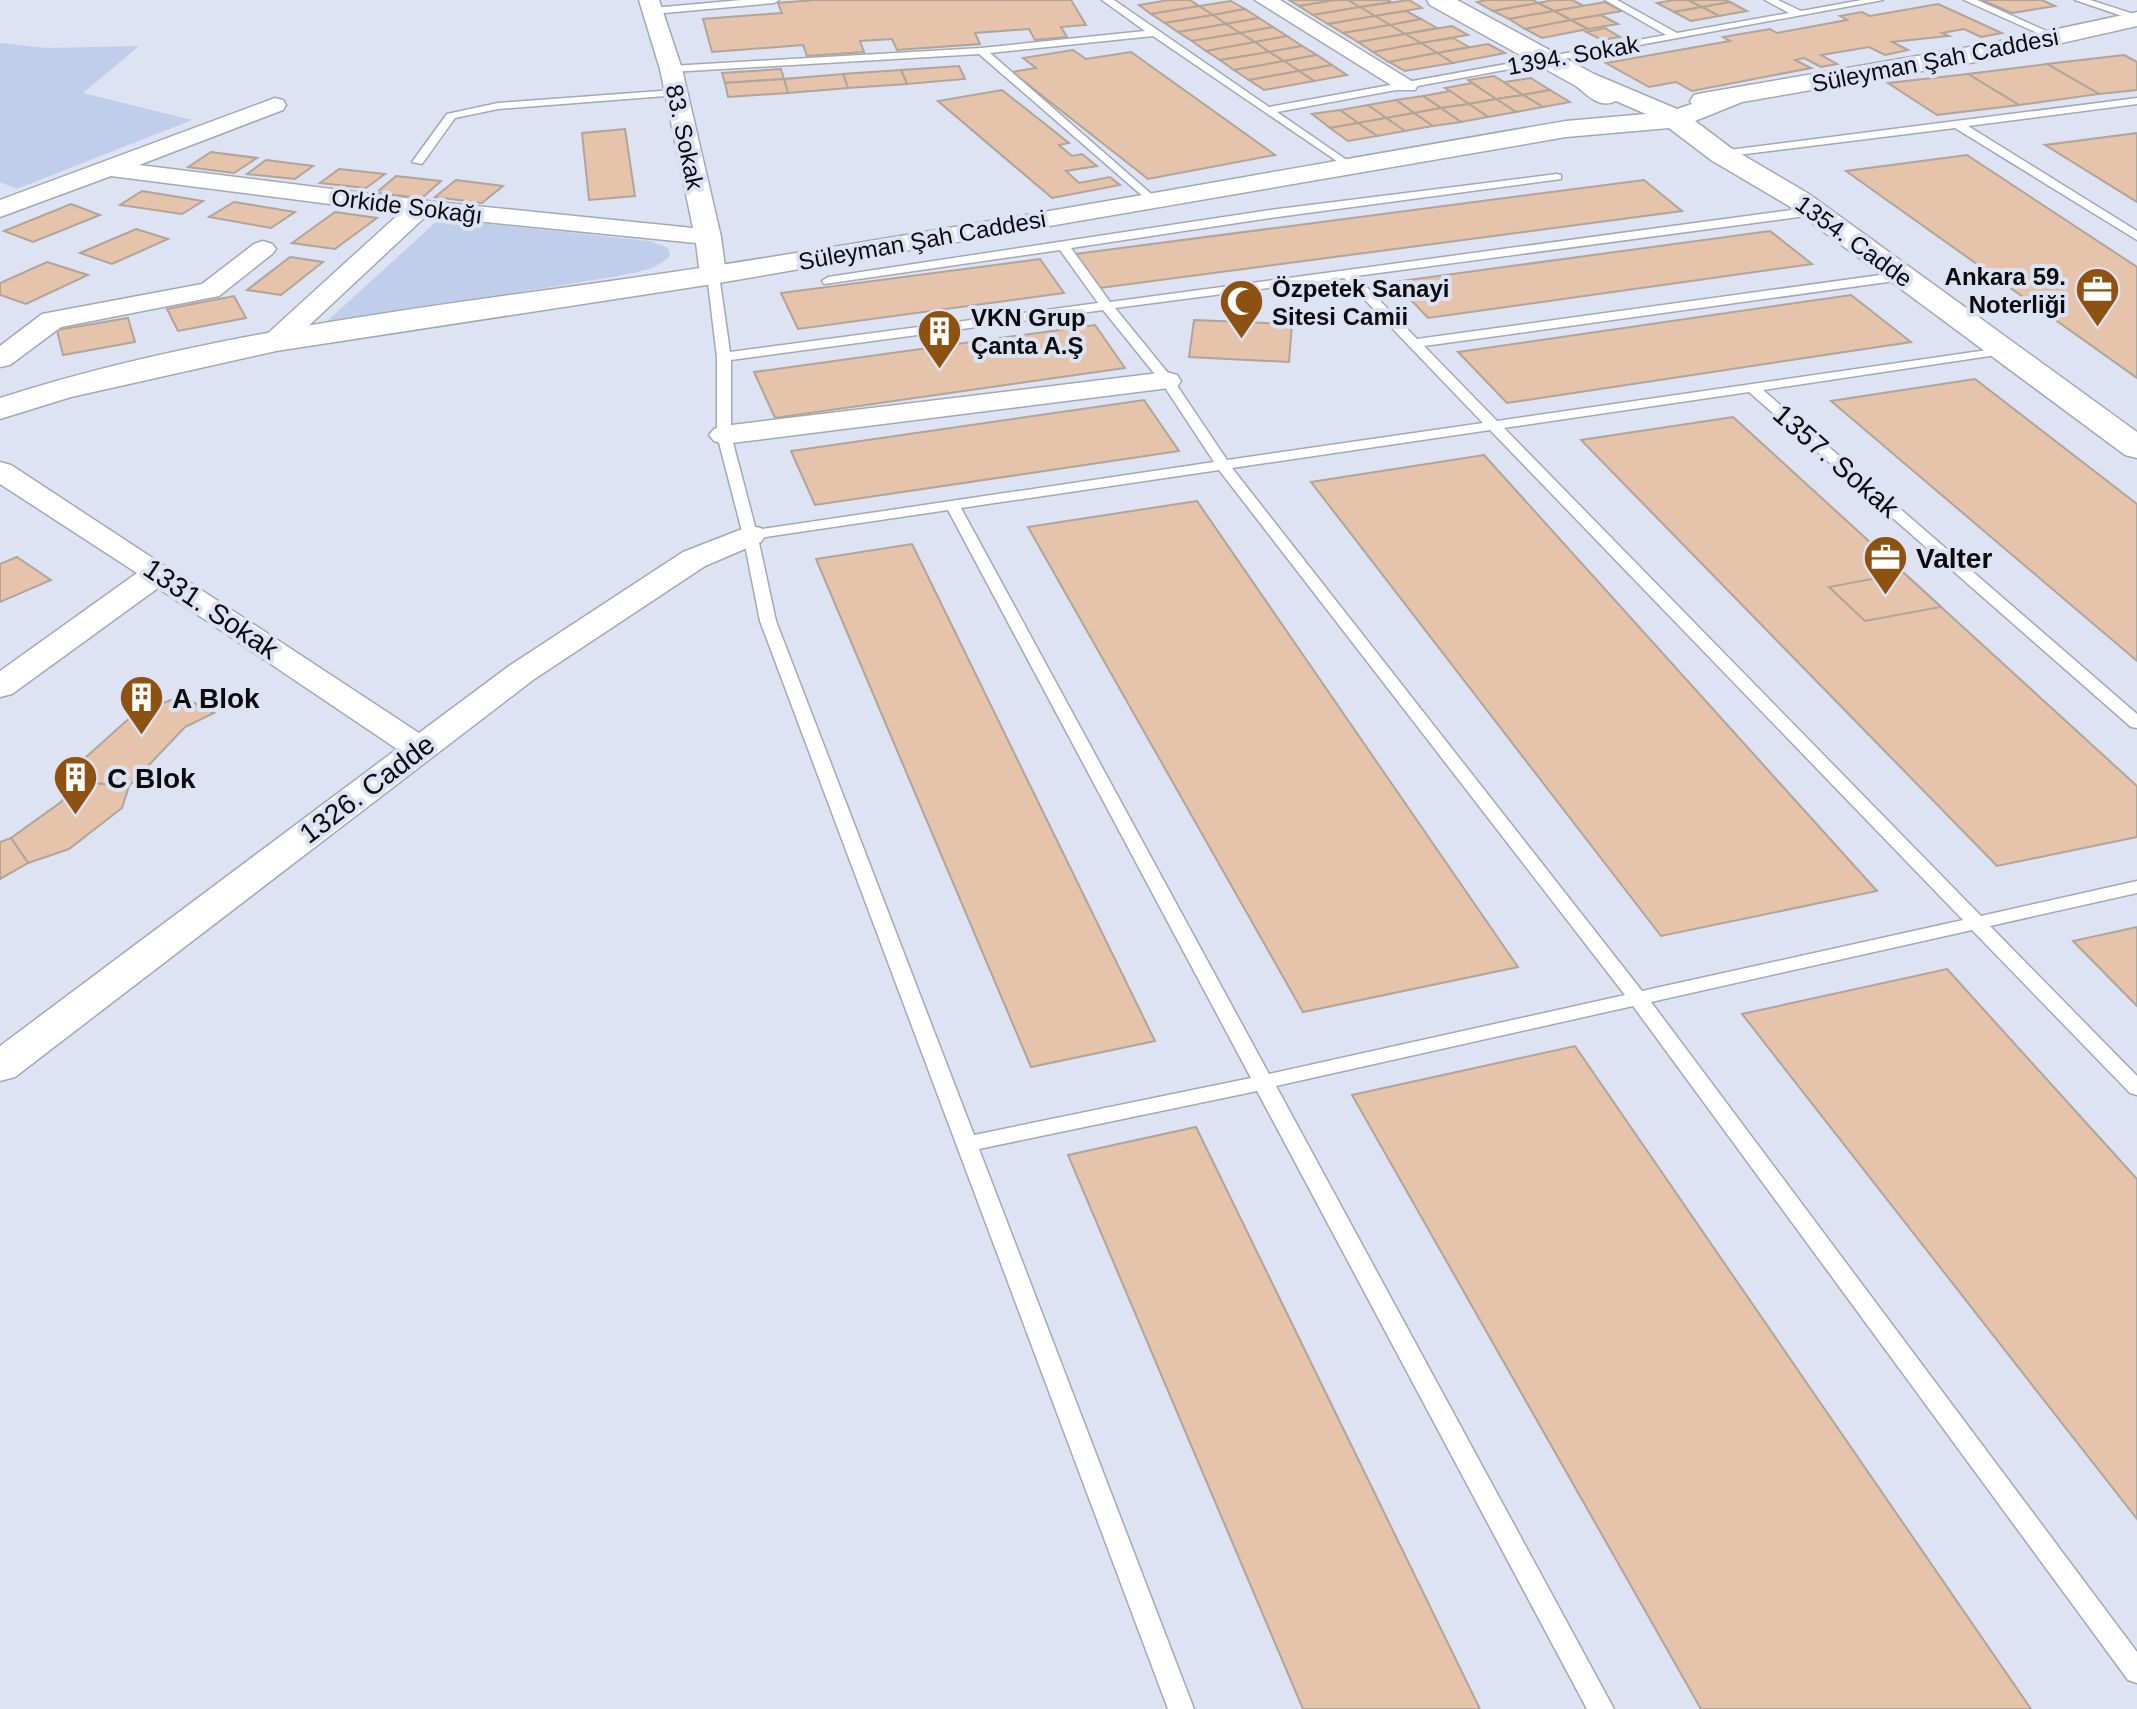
<svg xmlns="http://www.w3.org/2000/svg" width="2137" height="1709" viewBox="0 0 2137 1709" font-family="Helvetica,sans-serif">
	<rect width="100%" height="100%" fill="#dde3f3"/>
	<!-- green -->
	<g fill="#c0cdeb">
		<polygon points="0,43 48,48 139,46 83,93 192,120 17,189 0,182"/>
		<path d="M451,220L650,241L668,248L670,256C656,270 637,272 618,276L324,324L437,221Z"/>
	</g>
	<!-- building -->
	<g fill="#e5c4ab" stroke="#b1a499" stroke-width="2">
		<polygon points="815,0 1071,0 1086,25 1061,27 1067,37 1035,40 1029,29 975,33 980,44 897,50 892,39 860,41 864,52 807,56 803,45 712,52 703,19 782,13 778,3"/>
		<polygon points="1169,0 1190,0 1199,6 1151,14 1139,5"/>
		<polygon points="1289,0 1336,0 1299,6"/>
		<polygon points="1336,0 1348,0 1360,7 1313,15 1299,6"/>
		<polygon points="1348,0 1388,0 1391,2 1360,7"/>
		<polygon points="1409,0 1422,8 1375,16 1360,7"/>
		<polygon points="1487,0 1533,0 1538,3 1493,11 1477,2"/>
		<polygon points="1553,0 1572,0 1584,6 1554,11 1538,3"/>
		<polygon points="1674,0 1688,0 1702,7 1674,12 1657,3"/>
		<polygon points="1688,0 1725,0 1730,2 1702,7"/>
		<polygon points="1982,0 2042,0 2055,6 2012,13"/>
		<polygon points="1231,1 1245,9 1213,15 1199,6"/>
		<polygon points="1605,2 1622,11 1571,20 1554,11"/>
		<polygon points="1730,2 1747,11 1719,16 1702,7"/>
		<polygon points="1538,3 1554,11 1509,19 1493,11"/>
		<polygon points="1938,4 2002,33 1981,37 1964,29 1942,33 1949,36 1892,42 1908,50 1885,55 1869,47 1821,55 1837,64 1821,67 1804,58 1795,60 1811,68 1692,91 1676,82 1649,87 1606,63 1730,41 1723,37 1770,29 1777,33 1847,20 1840,16 1862,12 1870,16"/>
		<polygon points="1199,6 1213,15 1165,23 1151,14"/>
		<polygon points="1360,7 1375,16 1328,24 1313,15"/>
		<polygon points="1702,7 1719,16 1691,21 1674,12"/>
		<polygon points="1245,9 1259,18 1226,24 1213,15"/>
		<polygon points="1406,11 1421,19 1390,25 1375,16"/>
		<polygon points="1554,11 1571,20 1525,29 1509,19"/>
		<polygon points="1213,15 1226,24 1178,32 1165,23"/>
		<polygon points="1601,15 1618,24 1588,29 1571,20"/>
		<polygon points="1375,16 1390,25 1343,33 1328,24"/>
		<polygon points="1259,18 1273,27 1240,33 1226,24"/>
		<polygon points="1421,19 1437,28 1405,34 1390,25"/>
		<polygon points="1571,20 1588,29 1542,38 1525,29"/>
		<polygon points="1226,24 1240,33 1192,41 1178,32"/>
		<polygon points="1390,25 1405,34 1358,42 1343,33"/>
		<polygon points="1452,26 1468,35 1421,43 1405,34"/>
		<polygon points="1273,27 1287,36 1255,42 1240,33"/>
		<polygon points="1605,28 1620,37 1602,40 1586,32"/>
		<polygon points="1240,33 1255,42 1206,51 1192,41"/>
		<polygon points="1405,34 1421,43 1373,52 1358,42"/>
		<polygon points="1287,36 1302,46 1269,52 1255,42"/>
		<polygon points="1453,38 1469,47 1437,53 1421,43"/>
		<polygon points="1255,42 1269,52 1220,60 1206,51"/>
		<polygon points="1421,43 1437,53 1389,62 1373,52"/>
		<polygon points="1488,44 1505,53 1453,63 1437,53"/>
		<polygon points="1302,46 1317,55 1284,61 1269,52"/>
		<polygon points="1073,50 1086,59 1131,52 1275,155 1148,179 1012,72 1036,68 1023,58"/>
		<polygon points="1269,52 1284,61 1234,70 1220,60"/>
		<polygon points="1437,53 1453,63 1405,71 1389,62"/>
		<polygon points="1317,55 1332,65 1299,71 1284,61"/>
		<polygon points="2124,55 2137,62 2137,90 2099,94 2047,64"/>
		<polygon points="1284,61 1299,71 1249,80 1234,70"/>
		<polygon points="2047,64 2099,94 2019,105 1968,74"/>
		<polygon points="1332,65 1347,75 1314,81 1299,71"/>
		<polygon points="959,66 965,79 907,84 901,70"/>
		<polygon points="781,69 784,79 725,83 722,73"/>
		<polygon points="901,70 907,84 848,88 843,74"/>
		<polygon points="1299,71 1314,81 1264,90 1249,80"/>
		<polygon points="843,74 848,88 788,93 784,79"/>
		<polygon points="1968,74 2019,105 1937,115 1888,83"/>
		<polygon points="1494,76 1504,82 1523,95 1496,99 1468,80"/>
		<polygon points="1531,78 1550,90 1523,95 1504,82"/>
		<polygon points="784,79 788,93 728,97 725,83"/>
		<polygon points="1472,83 1496,99 1469,104 1445,88"/>
		<polygon points="1002,90 1069,143 1059,145 1072,156 1082,154 1097,166 1066,171 1079,183 1110,177 1120,185 1052,198 938,101"/>
		<polygon points="1550,90 1570,102 1543,107 1523,95"/>
		<polygon points="1450,91 1469,104 1441,108 1423,96"/>
		<polygon points="1523,95 1543,107 1516,112 1496,99"/>
		<polygon points="1423,96 1441,108 1414,113 1396,100"/>
		<polygon points="1496,99 1516,112 1488,117 1469,104"/>
		<polygon points="1396,100 1414,113 1386,118 1368,105"/>
		<polygon points="1469,104 1488,117 1461,122 1441,108"/>
		<polygon points="1368,105 1386,118 1358,123 1340,110"/>
		<polygon points="1441,108 1461,122 1433,126 1414,113"/>
		<polygon points="1340,110 1358,123 1330,128 1312,114"/>
		<polygon points="1414,113 1433,126 1405,131 1386,118"/>
		<polygon points="1386,118 1405,131 1377,136 1358,123"/>
		<polygon points="1358,123 1377,136 1348,141 1330,128"/>
		<polygon points="625,129 635,196 589,200 582,133"/>
		<polygon points="2137,133 2137,202 2045,145"/>
		<polygon points="211,152 257,158 234,173 188,167"/>
		<polygon points="1967,155 2137,267 2137,378 1846,171"/>
		<polygon points="266,160 313,166 295,179 247,174"/>
		<polygon points="339,169 385,174 366,188 320,183"/>
		<polygon points="396,176 441,181 422,198 376,193"/>
		<polygon points="456,180 503,186 482,203 435,197"/>
		<polygon points="1644,180 1682,211 1100,288 1075,254"/>
		<polygon points="142,191 203,201 182,214 120,205"/>
		<polygon points="234,202 295,212 271,228 209,217"/>
		<polygon points="71,204 100,215 33,242 4,231"/>
		<polygon points="335,212 377,218 335,249 292,243"/>
		<polygon points="136,229 168,239 112,264 80,253"/>
		<polygon points="1770,231 1812,264 1428,318 1394,282"/>
		<polygon points="290,257 323,262 281,295 247,290"/>
		<polygon points="1040,259 1064,293 798,329 781,293"/>
		<polygon points="47,262 88,275 26,304 0,295 0,283"/>
		<polygon points="1851,295 1911,342 1507,403 1458,352"/>
		<polygon points="234,296 246,318 178,331 167,309"/>
		<polygon points="128,318 135,342 63,355 57,330"/>
		<polygon points="1194,320 1292,324 1289,362 1189,357"/>
		<polygon points="1095,325 1125,368 775,418 754,372"/>
		<polygon points="1975,379 2137,504 2137,661 1831,401"/>
		<polygon points="1144,400 1179,451 815,505 791,451"/>
		<polygon points="1733,417 2137,786 2137,837 1997,866 1581,440"/>
		<polygon points="1484,455 1877,891 1661,936 1311,482"/>
		<polygon points="1197,501 1518,967 1303,1012 1028,527"/>
		<polygon points="912,544 1155,1041 1031,1067 816,559"/>
		<polygon points="17,557 51,580 0,602 0,564"/>
		<polygon points="1904,573 1941,607 1865,621 1829,587"/>
		<polygon points="181,696 214,713 185,727 129,786 78,782 85,758 134,714"/>
		<polygon points="78,782 129,786 122,808 69,849 28,863 11,838 61,802"/>
		<polygon points="11,838 28,863 0,879 0,842"/>
		<polygon points="2137,927 2137,1006 2073,941"/>
		<polygon points="1947,969 2137,1179 2137,1519 1742,1014"/>
		<polygon points="1575,1046 2031,1709 1701,1709 1352,1095"/>
		<polygon points="1196,1127 1480,1709 1303,1709 1068,1155"/>
	</g>
	<g fill="none" stroke-linecap="round" stroke-linejoin="round">
		<defs>
			<g id="lane">
				<polygon points="741,0 779,0 774,3 653,14 648,11 653,8"/>
				<polygon points="1102,0 1114,0 1269,107 1666,35 1605,0 1617,0 1677,33 1789,13 1765,0 1778,0 1801,11 1862,0 1883,0 1277,112 1354,165 1356,167 1350,170 1153,36 990,53 1157,199 1159,201 1153,205 979,54 671,72 666,69 671,66 981,48 1145,31"/>
				<polygon points="1964,0 1977,0 2060,37 2051,39"/>
				<polygon points="2075,0 2090,0 2137,15 2137,21"/>
				<polygon points="674,90 678,91 678,95 498,109 455,118 422,164 412,162 447,114 498,103"/>
				<polygon points="2137,98 2137,104 1968,126 2137,231 2137,240 1955,128 1721,157 1715,154 1721,151"/>
				<path d="M1557,174L1561,175V179L1270,218L1071,248L1110,302L1814,207L1820,211L1814,215L1356,276L1417,339L1902,272L1908,276L1902,280L1424,346L1497,421L2008,347V353L2003,354L1763,390L2137,714V728L2131,727L1749,392L1504,428L1981,916L2137,881V893L1990,926L2137,1076V1095L2130,1093L1972,930L1651,1002L2137,1652V1683L2128,1680L1633,1006L1276,1086L1614,1709H1587L1257,1091L979,1149L1194,1709H1168L760,621L743,535L717,435V357L707,275L713,271L719,275L730,352L1098,303L1060,250L824,284L822,281L828,277L1270,210ZM1344,278L1483,423L1227,460L1172,378L1115,308ZM1103,310L1162,383L1214,462L756,530L731,435V360ZM1490,430L1963,920L1642,991L1232,468ZM1219,470L1625,995L1269,1074L961,508ZM948,510L1251,1078L974,1135L776,621L758,538Z"/>
			</g>
			<g id="street">
				<polygon points="639,0 659,0 682,69 721,237 726,275 722,281 704,281 700,275 696,243 426,216 286,347 276,349 266,347 262,341 266,335 400,213 111,176 0,217 0,200 275,98 283,100 286,105 283,110 139,165 436,202 693,228 660,69"/>
				<polygon points="1255,0 1280,0 1418,85 1415,90 1399,90"/>
				<polygon points="263,241 272,244 276,249 272,254 219,296 61,327 10,365 0,367 0,346 42,314 202,284 254,244"/>
				<polygon points="1167,372 1177,375 1181,381 1177,387 724,444 714,441 709,435 714,429 724,426"/>
				<polygon points="0,462 11,465 419,733 509,666 683,552 750,526 761,528 766,535 761,542 705,566 533,680 15,1077 0,1081 0,1046 397,749 158,588 12,694 0,697 0,671 137,573 0,484"/>
			</g>
			<path id="secondary" d="M1427,0H1457L1594,74L1677,109L1692,104L1690,101L1694,95L1703,93L1987,44L2137,12V26L1987,60L1742,102L1695,121L1731,148L1809,194L2137,432V458L2125,455L1789,206L1711,160L1669,128L1566,137L713,284L276,351L71,397L0,419V398C228,325 471,303 707,267C994,223 1280,170 1566,121L1646,114L1616,101C1599,109 1589,96 1576,86L1430,5Z"/>
		</defs>
		<!-- lane casing -->
		<use href="#lane" stroke="#a2a8b6" stroke-width="3"/>
		<!-- street casing -->
		<use href="#street" stroke="#a2a8b6" stroke-width="3"/>
		<!-- secondary casing -->
		<use href="#secondary" stroke="#a2a8b6" stroke-width="3"/>
		<!-- lane -->
		<use href="#lane" fill="#fff" fill-rule="evenodd"/>
		<!-- street -->
		<use href="#street" fill="#fff" fill-rule="evenodd"/>
		<!-- secondary -->
		<use href="#secondary" fill="#fff" fill-rule="evenodd"/>
	</g>
	<!-- icons -->
	<defs>
		<symbol id="office-pin" viewBox="-11 -11 22 30"><path d="M0 17L-7.5 6A9.5 9.5 0 1 1 7.5 6Z" fill="#8d5111" stroke="#dde3f3"/><path d="M-6-3h4V-5.5h4V-3h4V5H-6ZM-1-4.5V-3h2v-1.5ZM-6 0V1H6V0Z" fill="#fff"/></symbol>
		<symbol id="mosque-pin" viewBox="-11 -11 22 30"><path d="M0 17L-7.5 6A9.5 9.5 0 1 1 7.5 6Z" fill="#8d5111" stroke="#dde3f3"/><path d="M3.5-4.9A6 6 0 1 0 3.5 4.9A5 5 0 1 1 3.5-4.9Z" fill="#fff"/></symbol>
		<symbol id="building-pin" viewBox="-11 -11 22 30"><path d="M0 17L-7.5 6A9.5 9.5 0 1 1 7.5 6Z" fill="#8d5111" stroke="#dde3f3"/><path d="M-4-6H4V6H1V3H-1V6H-4ZM-2.5-4.3h1.7v1.8h-1.7ZM.8-4.3h1.7v1.8H.8ZM-2.5-1h1.7V.8h-1.7ZM.8-1h1.7V.8H.8Z" fill="#fff"/></symbol>
	</defs>
	<g fill-rule="evenodd">
		<use href="#office-pin" x="2072" y="264" width="51" height="69"/>
		<use href="#mosque-pin" x="1216" y="276" width="51" height="69"/>
		<use href="#building-pin" x="914" y="306" width="51" height="69"/>
		<use href="#office-pin" x="1860" y="532" width="51" height="69"/>
		<use href="#building-pin" x="116" y="672" width="51" height="69"/>
		<use href="#building-pin" x="50" y="752" width="51" height="69"/>
	</g>
	<g text-anchor="middle" dominant-baseline="central" stroke-width="8" stroke-linejoin="round" paint-order="stroke">
		<!-- far-street labels -->
		<g font-size="24" fill="#0a0c10" stroke="#dde3f3">
			<text transform="translate(1573 55) rotate(-10)">1394. Sokak</text>
			<text transform="translate(1935 60) rotate(-11)">Süleyman Şah Caddesi</text>
			<text transform="translate(685 137) rotate(78)">83. Sokak</text>
			<text transform="translate(407 206) rotate(7)">Orkide Sokağı</text>
			<text transform="translate(922 240) rotate(-10)">Süleyman Şah Caddesi</text>
			<text transform="translate(1854 241) rotate(36)">1354. Cadde</text>
		</g>
		<!-- far-poi labels -->
		<g font-size="24" font-weight="bold" fill="#0a0c10" stroke="#dde3f3" text-anchor="start">
			<text x="2066" y="276" text-anchor="end">Ankara 59.<tspan x="2066" dy="28">Noterliği</tspan></text>
			<text x="1272" y="288">Özpetek Sanayi<tspan x="1272" dy="28">Sitesi Camii</tspan></text>
			<text x="971" y="317">VKN Grup<tspan x="971" dy="28">Çanta A.Ş</tspan></text>
		</g>
		<!-- street labels -->
		<g font-size="28" fill="#0a0c10" stroke="#dde3f3">
			<text transform="translate(1836 461) rotate(41)">1357. Sokak</text>
			<text transform="translate(211 609) rotate(34)">1331. Sokak</text>
			<text transform="translate(367 789) rotate(-37)">1326. Cadde</text>
		</g>
		<!-- poi labels -->
		<g font-size="28" font-weight="bold" fill="#0a0c10" stroke="#dde3f3" text-anchor="start">
			<text x="1916" y="558">Valter</text>
			<text x="172" y="698">A Blok</text>
			<text x="107" y="778">C Blok</text>
		</g>
	</g>
</svg>
